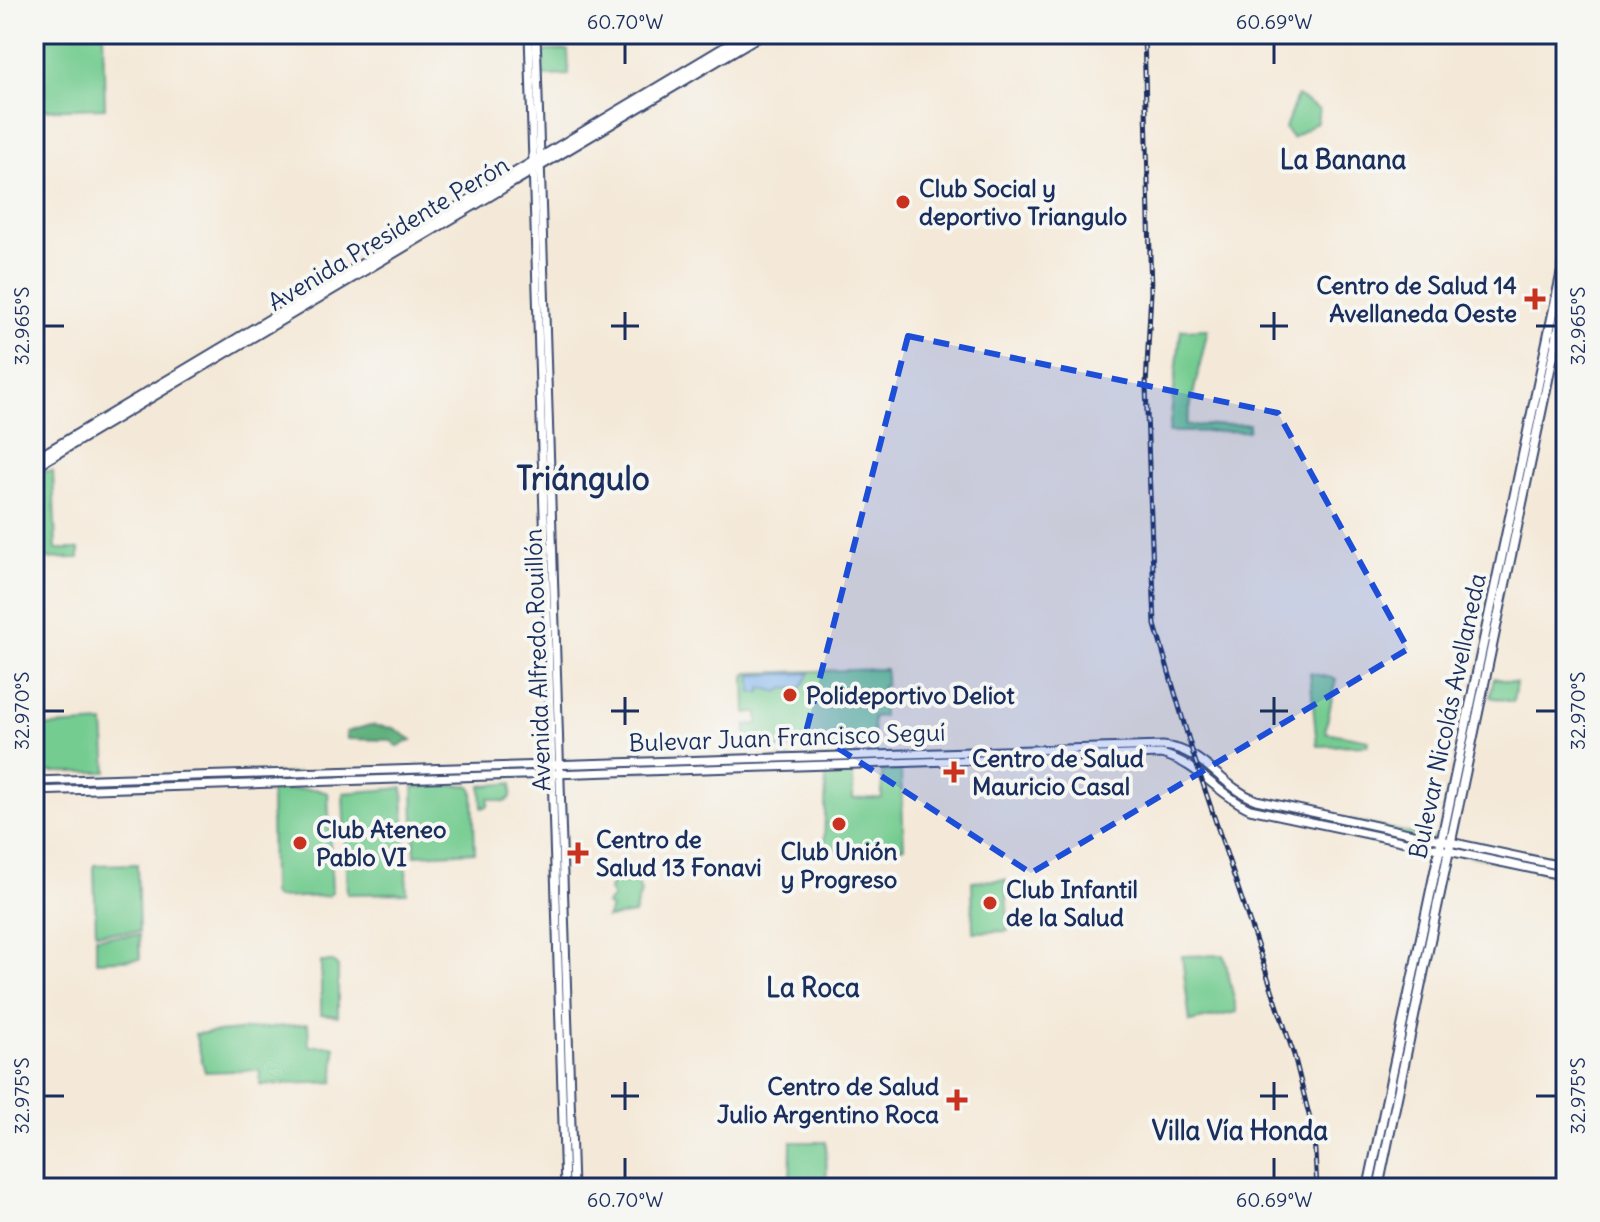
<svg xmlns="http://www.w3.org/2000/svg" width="1600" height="1222" viewBox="0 0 1600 1222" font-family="Delius,sans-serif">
	<rect width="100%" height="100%" fill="#f6f6f2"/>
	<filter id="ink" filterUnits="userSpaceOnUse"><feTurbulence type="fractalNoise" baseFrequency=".0125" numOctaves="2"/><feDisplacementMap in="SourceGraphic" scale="16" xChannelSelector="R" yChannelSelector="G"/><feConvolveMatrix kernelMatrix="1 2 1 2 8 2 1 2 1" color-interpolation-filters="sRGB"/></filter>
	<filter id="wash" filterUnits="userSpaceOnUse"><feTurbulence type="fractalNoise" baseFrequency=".006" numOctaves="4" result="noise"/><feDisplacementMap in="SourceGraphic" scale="32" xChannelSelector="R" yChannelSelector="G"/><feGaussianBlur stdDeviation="1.8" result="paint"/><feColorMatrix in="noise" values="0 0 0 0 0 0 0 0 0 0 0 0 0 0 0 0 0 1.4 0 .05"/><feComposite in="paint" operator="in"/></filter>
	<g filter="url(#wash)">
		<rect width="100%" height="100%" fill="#f4e9d8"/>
		<!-- green -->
		<g fill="#74cc91" stroke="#487e78" stroke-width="2">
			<polygon points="34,34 103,34 105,108 34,110"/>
			<polygon points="568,50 569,75 543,76 543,54 546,51"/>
			<polygon points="1297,96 1319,109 1317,122 1292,138 1285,128"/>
			<polygon points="1208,329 1186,426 1249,424 1248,431 1169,432 1181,330"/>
			<polygon points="43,471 53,471 56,549 79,549 79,558 34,559 34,477"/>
			<polygon points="886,669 886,684 882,685 883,716 873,717 874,746 747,750 746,725 758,724 758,713 746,713 745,676 748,673"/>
			<polygon points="1310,673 1336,679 1325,732 1369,740 1368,745 1317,746"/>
			<polygon points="1494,678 1516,683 1513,702 1490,697"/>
			<polygon points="104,723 107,772 35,772 34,727"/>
			<polygon points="1106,750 1106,756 34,791 34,781"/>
			<polygon points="901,770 904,847 824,850 826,773 853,772 853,799 882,798 882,771"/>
			<polygon points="512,783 511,797 505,802 489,798 488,806 482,808 481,786"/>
			<polygon points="469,785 473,790 475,852 415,855 413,787"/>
			<polygon points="403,788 407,893 347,894 343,793"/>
			<polygon points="315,789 328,793 332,892 328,896 275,898 272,894 271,790"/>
			<polygon points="1265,802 1566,867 1566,876 1258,811"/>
			<polygon points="137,864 139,932 96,933 94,865"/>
			<polygon points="615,869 629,869 630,879 638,884 641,892 634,914 607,918 611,908 606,904 613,898 609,890"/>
			<polygon points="1006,880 1008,931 973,932 972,881"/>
			<polygon points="139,935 140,959 96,961 96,937"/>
			<polygon points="1224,955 1237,1012 1190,1022 1182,956"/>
			<polygon points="321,962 333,962 338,967 338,1016 321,1014"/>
			<polygon points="308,1024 309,1046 335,1046 334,1082 260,1085 260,1070 205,1072 195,1034"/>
			<polygon points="791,1142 826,1142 827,1188 790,1188"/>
		</g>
		<!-- forest -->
		<polygon fill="#5fb07b" stroke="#3d706c" stroke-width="2" points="370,725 394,728 412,740 398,747 390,740 347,739 346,732"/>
		<!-- water -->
		<polygon fill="#7eb3ec" stroke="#4c71a5" stroke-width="2" points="810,673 800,689 786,688 778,692 761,687 761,692 752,693 752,675"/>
	</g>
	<g filter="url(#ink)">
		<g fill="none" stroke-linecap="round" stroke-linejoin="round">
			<defs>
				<g id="secondary">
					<polyline points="529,34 565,1188"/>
					<polyline points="536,34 573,1188"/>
					<path d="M34,781L1163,746C1203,749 1220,786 1256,800L1566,867"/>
					<path d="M34,791L1161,754C1198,763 1217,794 1250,809L1566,876"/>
				</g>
				<g id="primary">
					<polyline points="34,460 747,34"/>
					<polyline points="34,467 762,34"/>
					<polyline points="1368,1188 1566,252"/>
					<polyline points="1378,1188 1566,294"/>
				</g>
			</defs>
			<!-- secondary casing -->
			<use href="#secondary" stroke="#3c4b70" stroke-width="11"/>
			<!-- primary casing -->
			<use href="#primary" stroke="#3c4b70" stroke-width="12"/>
			<!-- secondary -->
			<use href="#secondary" stroke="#fff" stroke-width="7"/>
			<!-- primary -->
			<use href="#primary" stroke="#fff" stroke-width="8"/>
			<defs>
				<polyline id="rail" points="1144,34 1151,292 1146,386 1155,625 1193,754 1294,1055 1314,1135 1317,1188"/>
			</defs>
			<!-- rail casing -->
			<use href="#rail" stroke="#1b2f5e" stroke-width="5"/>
			<!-- rail -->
			<use href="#rail" stroke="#f6f6f2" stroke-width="2" stroke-dasharray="6" stroke-linecap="butt"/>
		</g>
	</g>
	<!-- marked area -->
	<path fill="#1d4ed8" fill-opacity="0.2" stroke="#1d4ed8" stroke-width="6" stroke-dasharray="16 10" stroke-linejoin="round" d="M908,336L1278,413L1408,649L1031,873L807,728Z"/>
	<!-- ticks -->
	<path fill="none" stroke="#1b2f5e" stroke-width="3" d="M625,44V64M1274,44V64M625,312V340M1274,312V340M44,326H64M611,326H639M1260,326H1288M1536,326H1556M625,697V725M1274,697V725M44,711H64M611,711H639M1260,711H1288M1536,711H1556M625,1082V1110M1274,1082V1110M44,1096H64M611,1096H639M1260,1096H1288M1536,1096H1556M625,1158V1178M1274,1158V1178"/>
	<!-- markers -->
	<g fill="#c8321e" stroke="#f6f6f2" stroke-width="3">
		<circle cx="903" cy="202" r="8"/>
		<path d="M1531 287h8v8h8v8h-8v8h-8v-8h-8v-8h8z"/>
		<circle cx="790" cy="695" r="8"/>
		<path d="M950 760h8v8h8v8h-8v8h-8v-8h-8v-8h8z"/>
		<circle cx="839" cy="824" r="8"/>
		<circle cx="300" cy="843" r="8"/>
		<path d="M574 841h8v8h8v8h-8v8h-8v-8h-8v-8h8z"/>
		<circle cx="990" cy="903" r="8"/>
		<path d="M953 1088h8v8h8v8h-8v8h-8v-8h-8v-8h8z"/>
	</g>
	<g text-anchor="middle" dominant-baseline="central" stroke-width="8" stroke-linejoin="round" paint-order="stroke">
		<!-- poi labels -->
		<g font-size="24" font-weight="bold" fill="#1b2f5e" stroke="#f6f6f2" text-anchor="start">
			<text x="919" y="188">Club Social y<tspan x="919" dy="28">deportivo Triangulo</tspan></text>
			<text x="1517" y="285" text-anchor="end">Centro de Salud 14<tspan x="1517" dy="28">Avellaneda Oeste</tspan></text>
			<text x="806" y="695">Polideportivo Deliot</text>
			<text x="972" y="758">Centro de Salud<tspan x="972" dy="28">Mauricio Casal</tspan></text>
			<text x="316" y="829">Club Ateneo<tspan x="316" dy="28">Pablo VI</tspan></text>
			<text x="596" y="839">Centro de<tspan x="596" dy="28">Salud 13 Fonavi</tspan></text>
			<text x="839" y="851" text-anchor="middle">Club Unión<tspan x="839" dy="28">y Progreso</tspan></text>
			<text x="1006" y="889">Club Infantil<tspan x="1006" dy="28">de la Salud</tspan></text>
			<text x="939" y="1086" text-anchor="end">Centro de Salud<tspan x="939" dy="28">Julio Argentino Roca</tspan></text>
		</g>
		<!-- street labels -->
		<g font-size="24" fill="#1b2f5e" stroke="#f6f6f2">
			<text transform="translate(388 233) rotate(-31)">Avenida Presidente Perón</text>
			<text transform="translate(537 660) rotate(-92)">Avenida Alfredo Rouillón</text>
			<text transform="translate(1447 716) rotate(-78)">Bulevar Nicolás Avellaneda</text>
			<text transform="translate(787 737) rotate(-2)">Bulevar Juan Francisco Seguí</text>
		</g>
		<!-- neighbourhood labels -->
		<g font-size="26" font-weight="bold" fill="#1b2f5e" stroke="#f6f6f2">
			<text x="1343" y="159">La Banana</text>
			<text x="813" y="987">La Roca</text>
			<text x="1240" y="1130">Villa Vía Honda</text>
		</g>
		<!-- district labels -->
		<g font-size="32" font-weight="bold" fill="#1b2f5e" stroke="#f6f6f2">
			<text x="583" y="478">Triángulo</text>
		</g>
	</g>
	<!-- margin -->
	<rect width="1600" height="1222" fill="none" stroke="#f6f6f2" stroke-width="88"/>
	<rect x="44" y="44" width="1512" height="1134" fill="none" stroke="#1b2f5e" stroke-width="3"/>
	<g font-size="20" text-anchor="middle" fill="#1b2f5e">
		<text x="625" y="29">60.70°W</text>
		<text x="1274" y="29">60.69°W</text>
		<text transform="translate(22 326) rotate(-90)" y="7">32.965°S</text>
		<text transform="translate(1578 326) rotate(-90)" y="7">32.965°S</text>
		<text transform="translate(22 711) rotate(-90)" y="7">32.970°S</text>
		<text transform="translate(1578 711) rotate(-90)" y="7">32.970°S</text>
		<text transform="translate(22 1096) rotate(-90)" y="7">32.975°S</text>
		<text transform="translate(1578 1096) rotate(-90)" y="7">32.975°S</text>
		<text x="625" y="1207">60.70°W</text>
		<text x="1274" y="1207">60.69°W</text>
	</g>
</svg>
